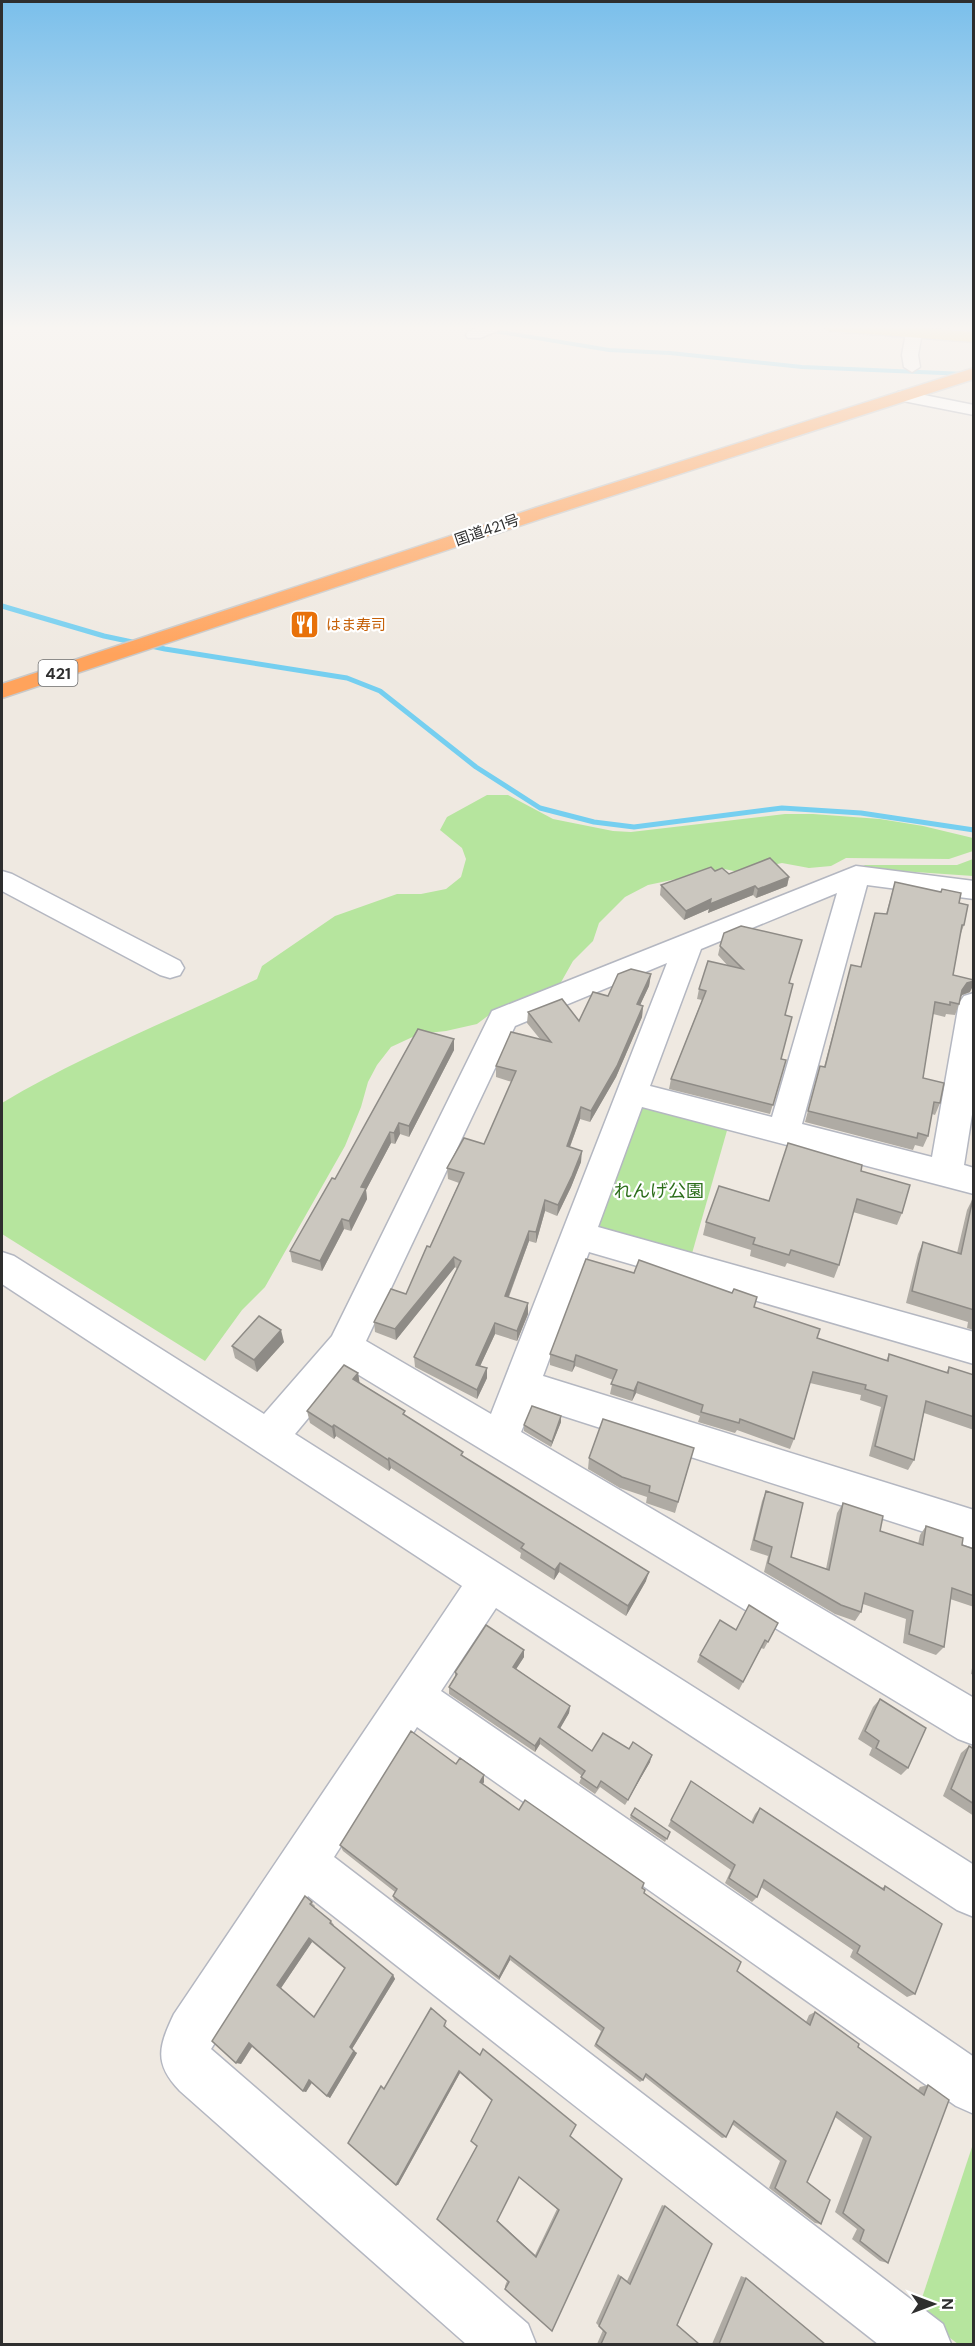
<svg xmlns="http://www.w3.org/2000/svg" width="975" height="2346" viewBox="0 0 975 2346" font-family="'DM Sans','Noto Sans JP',sans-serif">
	<rect width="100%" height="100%" fill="#efe9e1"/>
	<!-- green -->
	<g fill="#b6e59e">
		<path d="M487,795H508L553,819L613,831L631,832L785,814H813L880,819L923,826L973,838V851L949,859L846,858L831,866L809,868L782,863L739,872L724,869L648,885L625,897L599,923L593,941L573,961L560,984L493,1012L477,1024L446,1031L419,1034L391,1047L377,1065L368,1082L361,1107L345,1146L265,1287L242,1310L205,1361L2,1234V1103C82,1055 172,1020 257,979L262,966L335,916L397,894H421L446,889L461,877L466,859L462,848L440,830L447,817Z"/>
		<polygon points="973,859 973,876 872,869 863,865 957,865"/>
		<polygon points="643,1106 728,1127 691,1257 599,1228 596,1223"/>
		<polygon points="973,2144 973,2344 958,2344 917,2313"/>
	</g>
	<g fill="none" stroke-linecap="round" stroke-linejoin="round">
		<!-- stream-far1 -->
		<polyline stroke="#75cff0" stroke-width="4" points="464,326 609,350 670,353 802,367 966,374"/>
		<!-- stream -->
		<polyline stroke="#75cff0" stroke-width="5" points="2,606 104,636 165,649 347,678 380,691 476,767 540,808 594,822 634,827 782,808 861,813 974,830"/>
		<defs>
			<g id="minor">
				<polygon points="482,326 504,326 502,329 480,338 468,338 466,335 468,332"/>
				<polygon points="914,328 922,333 918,355 920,367 912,372 904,367 902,355 906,333"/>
				<polygon points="904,391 974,405 974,415 898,400 895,396 898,392"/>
				<path d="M856,866L974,881V899L867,885L802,1124L932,1157L959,1003L964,996L974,993V1102L964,1165L974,1168V1194L642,1107L598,1227L974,1332V1364L589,1252L543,1376L974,1510V1548L532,1406L521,1432L974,1698V1745L958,1739L349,1369L295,1434L974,1865V1917L957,1910L496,1608L441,1691L974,2057V2114L956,2106L417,1727L334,1857L943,2324L951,2344H878L308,1896L211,2049L528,2324L536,2344H466L180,2091C153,2063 159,2046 174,2014L462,1586L2,1284V1252L14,1256L264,1414L332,1336L492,1011ZM837,893L772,1117L650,1086L701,949ZM667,963L502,1386L491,1414L366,1341L515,1026Z"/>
				<polygon points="2,871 12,874 180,961 184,968 180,975 170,978 160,975 2,891"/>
			</g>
			<polygon id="major" points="822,326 894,326 974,332 974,342 830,331"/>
			<polygon id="highway" points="974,368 974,379 549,516 2,698 2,684 535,508"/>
		</defs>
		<!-- minor casing -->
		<use href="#minor" stroke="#b4b7c1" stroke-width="3"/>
		<!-- major casing -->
		<use href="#major" stroke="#c9c9c9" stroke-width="3"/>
		<!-- highway casing -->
		<use href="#highway" stroke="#c9c9c9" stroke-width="3"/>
		<!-- minor -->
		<use href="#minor" fill="#fff" fill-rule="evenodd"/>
		<!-- major -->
		<use href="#major" fill="#f2d163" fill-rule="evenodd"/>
		<!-- highway -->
		<use href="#highway" fill="#ffa35c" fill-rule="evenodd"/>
	</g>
	<!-- wall -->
	<g fill="#afaba4" fill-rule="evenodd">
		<polygon points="715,871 729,874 789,877 787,886 756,898 753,895 708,913 709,909 684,920 660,895 661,885"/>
		<polygon points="895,882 959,903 964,925 960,936 953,975 970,992 962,995 961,997 959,1004 955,1015 946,1014 945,1017 933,1014 923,1078 940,1103 935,1115 932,1114 928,1136 923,1147 915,1145 913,1150 805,1122 820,1066 824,1067 851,965 861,967 875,913 886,914"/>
		<polygon points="720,946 790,983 785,1015 781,1059 786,1060 770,1114 669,1089 671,1079 702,1000 697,999 699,989 728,966 718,955"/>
		<polygon points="651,974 649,986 640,1005 643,1006 642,1017 616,1077 590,1122 580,1119 570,1147 581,1162 571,1187 557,1216 545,1211 536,1243 529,1241 509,1297 528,1303 528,1314 517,1341 495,1334 480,1366 487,1378 477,1399 415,1367 414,1357 457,1269 455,1267 396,1340 375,1332 374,1322 406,1294 430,1247 459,1183 448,1179 447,1168 484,1144 512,1082 496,1077 496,1066 540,1039 527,1023 528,1012 579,1021 608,996"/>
		<polygon points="454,1039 454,1050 409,1137 400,1134 395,1144 391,1143 366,1190 367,1199 351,1231 344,1229 322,1271 292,1262 290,1251 335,1179"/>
		<polygon points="861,1171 902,1213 897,1225 853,1212 839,1265 834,1278 787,1263 785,1267 750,1256 751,1250 703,1235 706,1222"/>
		<polygon points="973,1198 974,1198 974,1330 967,1328 968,1322 906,1303 918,1254 923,1242 957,1253 967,1210"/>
		<polygon points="754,1307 817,1338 886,1361 889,1354 946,1373 949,1367 974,1375 974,1430 924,1413 914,1460 908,1470 869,1456 881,1407 860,1400 861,1395 810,1383 794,1439 790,1449 737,1430 735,1433 698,1422 700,1416 636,1393 632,1401 610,1394 613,1380 575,1366 572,1372 550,1365 550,1354"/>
		<polygon points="284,1342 257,1372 235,1358 232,1346"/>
		<polygon points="358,1373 359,1382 463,1456 646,1581 626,1616 559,1572 554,1580 520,1558 521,1553 391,1468 389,1471 336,1436 334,1439 310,1423 307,1411"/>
		<polygon points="561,1416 561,1422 551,1447 524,1431 524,1425"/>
		<polygon points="694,1448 675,1513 646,1503 647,1497 620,1488 588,1469 589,1458"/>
		<polygon points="766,1491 791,1557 826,1569 837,1513 843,1503 880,1531 918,1544 920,1535 926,1526 962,1545 974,1549 974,1607 950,1599 944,1647 936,1655 903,1643 906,1619 863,1604 861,1612 855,1621 835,1614 764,1572 768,1556 750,1550 762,1501"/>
		<polygon points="778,1623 764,1649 761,1648 739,1690 697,1662 700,1655 736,1630"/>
		<polygon points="524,1650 524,1657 516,1669 570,1706 569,1713 560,1728 592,1751 629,1749 650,1762 625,1805 600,1787 595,1794 579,1783 582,1776 540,1744 535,1752 449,1694 449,1687 455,1677 455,1672"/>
		<polygon points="974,1657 974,1675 971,1674"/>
		<polygon points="880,1699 908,1768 901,1775 869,1755 872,1748 858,1739 873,1707"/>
		<polygon points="969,1746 974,1749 974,1816 943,1796 961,1753"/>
		<polygon points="456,1764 484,1775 484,1782 483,1784 519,1810 642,1888 644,1893 737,1971 806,2022 809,2015 815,2012 858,2047 918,2090 920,2087 928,2085 888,2263 880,2261 852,2239 857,2229 835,2212 863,2138 835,2117 807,2182 821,2224 815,2223 769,2188 780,2161 732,2124 726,2137 722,2138 645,2077 643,2080 640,2082 594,2046 601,2031 510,1960 499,1980 394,1900 393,1896 395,1892 343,1851 340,1845"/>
		<polygon points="691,1781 751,1822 755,1814 760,1808 882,1888 885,1886 915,1994 907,1997 850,1957 853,1950 761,1887 757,1897 752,1902 725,1883 731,1870 668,1826"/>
		<polygon points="631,1815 670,1832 665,1842 630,1818"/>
		<path d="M305,1896L315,1906L314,1908L331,1921L334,1925L333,1926L393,1975L395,1979L352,2049L357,2053L330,2098L312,2083L306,2092L303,2091L252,2047L241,2064ZM312,1942L345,1969L314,2017L281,1988Z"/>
		<path d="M447,2024L445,2028L570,2136L622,2179L505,2289V2286L507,2281L476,2146L492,2101L460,2073L398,2185L384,2089ZM519,2177L557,2209L535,2255L497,2220Z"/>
		<polygon points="662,2205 665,2206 677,2325 699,2344 597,2344 603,2330 596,2323 618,2274 627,2281"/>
		<polygon points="741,2276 746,2278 825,2344 712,2344"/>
	</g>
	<!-- shaded-wall -->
	<g fill="#8e8b86">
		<polygon points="789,877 787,886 756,898 758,889"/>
		<polygon points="755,886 753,895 708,913 709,909 684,920 686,911 711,899"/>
		<polygon points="651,974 649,986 635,1016 637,1004"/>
		<polygon points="974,981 974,984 970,992 962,995 957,1002 962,990 967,983"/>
		<polygon points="643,1006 642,1017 616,1077 590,1122 591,1111"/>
		<polygon points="454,1039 454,1050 409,1137 409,1126"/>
		<polygon points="581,1107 580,1119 566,1157 567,1146"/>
		<polygon points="399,1123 400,1134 395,1144 394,1133"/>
		<polygon points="390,1132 391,1143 366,1190 367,1199 351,1231 349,1221 361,1187"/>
		<polygon points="582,1151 581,1162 571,1187 557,1216 558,1205"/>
		<polygon points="545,1200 545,1211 536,1243 536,1232"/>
		<polygon points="342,1219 344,1229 322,1271 320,1261"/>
		<polygon points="529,1231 529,1241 505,1306 505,1296"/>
		<polygon points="454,1257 455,1267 396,1340 395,1329"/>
		<polygon points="528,1303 528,1314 517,1341 517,1331"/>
		<polygon points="495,1323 495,1334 476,1375 476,1365"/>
		<polygon points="281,1330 284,1342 257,1372 254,1360"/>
		<polygon points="576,1355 575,1366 572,1372 574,1362"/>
		<polygon points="487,1368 487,1378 477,1399 477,1390"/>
		<polygon points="358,1373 360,1385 353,1379"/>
		<polygon points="638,1382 636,1393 632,1401 634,1391"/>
		<polygon points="561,1416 561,1422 551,1447 552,1442"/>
		<polygon points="334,1425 336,1436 334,1439 332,1427"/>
		<polygon points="389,1458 391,1468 389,1471 388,1460"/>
		<polygon points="560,1563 559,1572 554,1580 555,1570"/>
		<polygon points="649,1572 646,1581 626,1616 628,1606"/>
		<polygon points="524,1650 524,1657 513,1674 513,1667"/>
		<polygon points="570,1706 569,1713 557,1734 558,1727"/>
		<polygon points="540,1738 540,1744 535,1752 535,1746"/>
		<polygon points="652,1755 650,1762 625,1805 628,1800"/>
		<polygon points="484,1775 484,1782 480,1788 480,1782"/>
		<polygon points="309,1938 312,1942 281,1988 277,1985"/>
		<polygon points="510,1956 510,1960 499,1980 499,1977"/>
		<polygon points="393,1975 395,1979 352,2049 350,2047"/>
		<polygon points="249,2043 253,2045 241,2064 236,2063"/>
		<polygon points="354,2051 357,2053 330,2098 327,2096"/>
		<polygon points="459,2071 460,2073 398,2185 396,2185"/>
		<polygon points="309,2080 312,2082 306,2092 303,2091"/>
		<polygon points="497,2220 535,2255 536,2257 497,2221"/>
	</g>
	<!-- building -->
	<g fill="#cbc7bf" stroke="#8e8b86" stroke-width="1.5" fill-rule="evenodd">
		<polygon points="770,858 789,877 758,889 755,886 710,904 711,899 686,911 661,885 711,867 715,871 722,868 729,874"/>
		<polygon points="895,882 941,892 942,889 961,893 959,903 968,905 964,925 962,925 953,975 974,980 974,981 967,983 962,990 959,1004 950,1002 950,1005 935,1002 923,1078 944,1083 940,1103 934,1102 928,1136 918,1133 917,1138 808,1111 820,1066 825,1067 851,965 861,967 875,913 887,914"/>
		<polygon points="741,926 802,940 789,983 793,984 785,1015 792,1017 781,1059 786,1060 773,1105 671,1079 706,991 699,989 708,961 743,969 720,946 724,933"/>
		<polygon points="631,969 651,974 637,1004 643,1006 617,1066 591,1111 581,1107 567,1146 582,1151 572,1176 558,1205 545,1200 536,1232 529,1231 505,1296 528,1303 517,1331 495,1323 476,1365 487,1368 477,1390 414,1357 461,1261 454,1257 395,1329 374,1322 391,1289 406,1294 427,1246 430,1247 464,1173 447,1168 464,1138 484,1144 516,1071 496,1066 511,1032 551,1042 528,1012 562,999 579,1021 593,992 608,996 618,974"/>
		<polygon points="418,1029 454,1039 409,1126 399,1123 394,1133 390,1132 361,1187 366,1188 349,1221 342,1219 320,1261 290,1251 332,1178 335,1179"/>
		<polygon points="788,1143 862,1165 861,1171 910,1185 902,1213 857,1199 839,1265 791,1250 789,1255 753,1244 755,1238 706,1222 719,1186 769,1201"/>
		<polygon points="973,1198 974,1198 974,1310 912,1291 923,1242 961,1254"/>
		<polygon points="586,1259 634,1273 639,1260 732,1293 734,1289 757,1297 754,1307 820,1329 817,1338 888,1361 889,1354 948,1373 949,1367 974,1375 974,1417 926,1401 914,1460 875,1446 887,1396 865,1389 866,1385 813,1372 794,1439 740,1419 739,1423 701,1412 703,1405 638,1382 634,1391 611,1384 617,1370 576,1355 574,1362 550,1354"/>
		<polygon points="259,1316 281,1330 254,1360 232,1346"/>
		<polygon points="344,1365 358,1373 353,1379 405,1411 403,1414 463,1452 461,1455 649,1572 628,1606 560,1563 555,1570 521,1548 524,1544 389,1458 388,1460 334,1425 332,1427 307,1411"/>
		<polygon points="532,1406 561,1416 552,1442 524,1425"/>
		<polygon points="603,1419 694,1448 678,1502 649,1492 650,1486 622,1477 589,1458"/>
		<polygon points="766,1491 803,1503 791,1557 829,1570 843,1503 883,1516 880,1531 923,1545 926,1526 963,1538 962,1545 974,1549 974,1596 952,1588 944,1647 909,1634 913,1611 865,1593 861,1612 841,1605 768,1563 772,1547 754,1540"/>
		<polygon points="749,1605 778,1623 768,1642 765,1640 743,1682 700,1655 720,1620 736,1630"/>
		<polygon points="486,1625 524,1650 513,1667 570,1706 558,1727 592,1751 603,1733 629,1749 633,1742 652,1755 628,1800 601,1781 597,1788 581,1777 585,1771 540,1738 535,1746 449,1687 457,1674 455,1672"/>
		<polygon points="880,1699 926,1728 908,1768 876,1748 879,1741 865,1731"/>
		<polygon points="411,1731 456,1764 460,1758 484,1775 480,1782 519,1810 525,1800 644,1883 642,1888 645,1890 644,1893 741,1962 737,1971 810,2025 815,2012 859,2044 858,2047 924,2095 928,2085 949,2100 888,2263 860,2241 864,2230 843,2213 871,2137 837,2112 807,2182 830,2200 821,2224 775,2188 786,2161 734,2121 726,2137 646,2074 643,2080 596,2044 604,2028 510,1956 499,1977 393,1896 397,1889 340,1845"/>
		<polygon points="969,1746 974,1749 974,1804 951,1789"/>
		<polygon points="691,1781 753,1823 760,1808 884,1890 885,1886 942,1924 915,1994 857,1953 860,1946 764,1880 757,1897 729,1878 735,1865 671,1820"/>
		<polygon points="635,1808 670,1832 667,1839 631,1815"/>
		<path d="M305,1896L312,1902L310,1904L331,1921L330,1923L393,1975L350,2047L354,2051L327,2096L309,2080L303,2091L249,2043L236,2063L212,2041ZM309,1938L345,1968L314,2017L277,1985Z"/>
		<path d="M431,2008L446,2021L444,2026L480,2055L483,2049L576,2125L570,2136L622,2179L552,2331L505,2289L509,2282L437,2219L477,2146L471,2141L492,2100L459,2071L396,2185L348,2143L381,2086L384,2089ZM519,2177L559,2210L536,2257L497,2221Z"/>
		<polygon points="665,2206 712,2244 677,2325 699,2344 601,2344 606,2333 599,2326 621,2277 630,2284"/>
		<polygon points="746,2278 825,2344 719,2344"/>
	</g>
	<!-- sky -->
	<linearGradient id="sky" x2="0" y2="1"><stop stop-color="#7abfeb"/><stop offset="0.5" stop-color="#f8f5f2"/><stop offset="1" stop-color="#f8f5f2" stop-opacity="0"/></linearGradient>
	<rect width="975" height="655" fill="url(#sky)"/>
	<!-- icons -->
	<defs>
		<symbol id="restaurant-square" viewBox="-11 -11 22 22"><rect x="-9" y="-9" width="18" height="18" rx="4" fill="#e8710a" stroke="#fff"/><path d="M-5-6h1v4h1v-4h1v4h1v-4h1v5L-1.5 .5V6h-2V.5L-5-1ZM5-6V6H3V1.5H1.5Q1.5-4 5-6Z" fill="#fff"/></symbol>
	</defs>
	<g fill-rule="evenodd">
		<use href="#restaurant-square" x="288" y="608" width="33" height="33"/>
	</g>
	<g text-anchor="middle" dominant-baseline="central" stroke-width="4.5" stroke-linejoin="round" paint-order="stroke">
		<!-- far-street labels -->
		<g font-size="15" fill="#2e2e2e" stroke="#fff">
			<text transform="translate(487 530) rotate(-19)">国道421号</text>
		</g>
		<!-- far-food labels -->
		<g font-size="15" fill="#c56008" stroke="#fff" text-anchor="start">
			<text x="326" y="625">はま寿司</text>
		</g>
		<!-- shield labels -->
		<rect fill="#fff" stroke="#6d6d6d" stroke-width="1.5" x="38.5" y="660" width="39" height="26" rx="4.5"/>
		<g font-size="16" font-weight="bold" fill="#2e2e2e">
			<text x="58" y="673">421</text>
		</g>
		<!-- park labels -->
		<g font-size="18" fill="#2c6e1b" stroke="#fff">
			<text x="659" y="1191">れんげ公園</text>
		</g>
	</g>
	<!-- border -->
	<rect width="975" height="2346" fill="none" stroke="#2e2e2e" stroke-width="6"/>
	<!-- north arrow -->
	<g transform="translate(933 2304) rotate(90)" stroke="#ffffff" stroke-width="4.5" paint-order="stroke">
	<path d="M0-4.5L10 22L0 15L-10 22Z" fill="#2e2e2e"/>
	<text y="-9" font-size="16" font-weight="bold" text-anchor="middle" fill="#2e2e2e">N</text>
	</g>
</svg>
